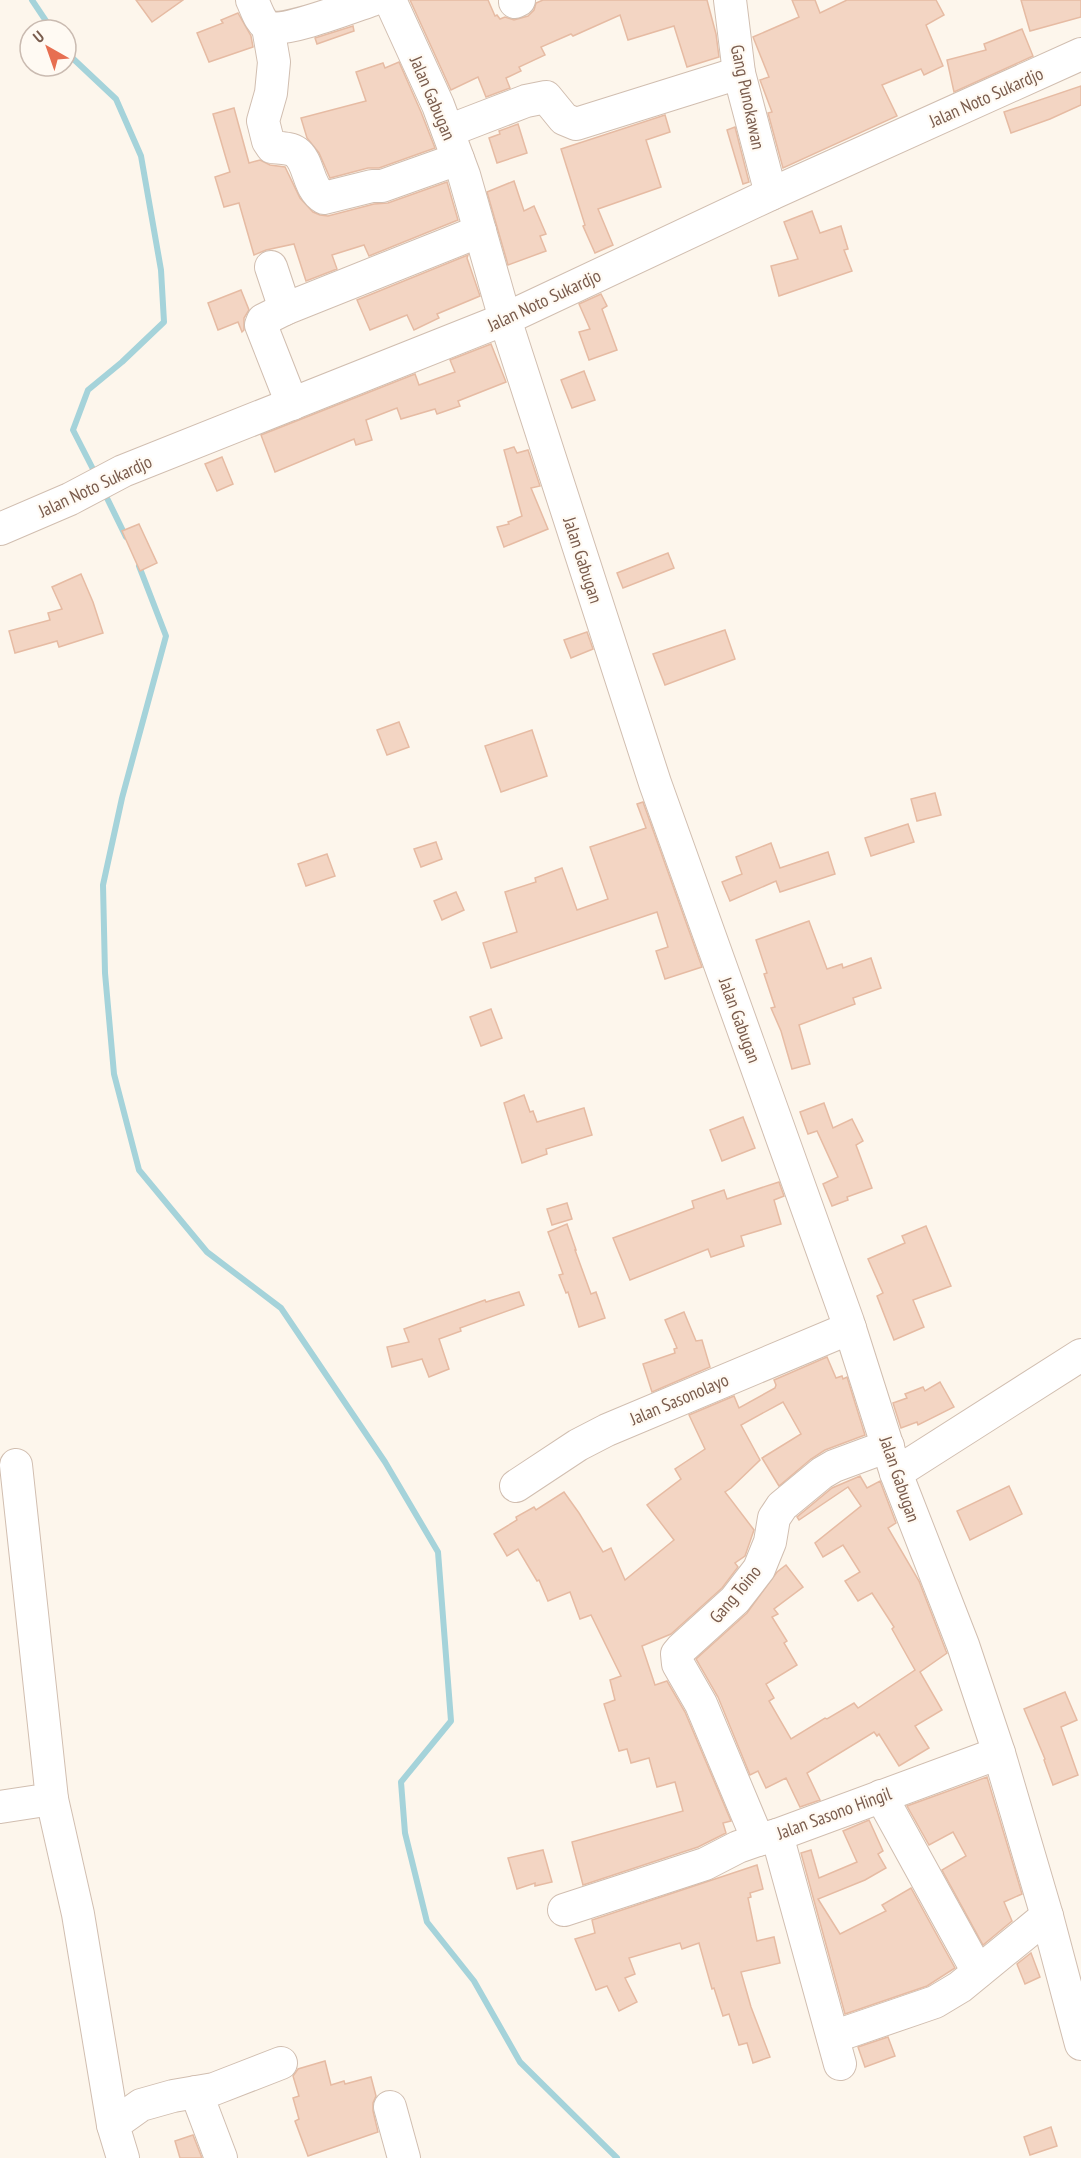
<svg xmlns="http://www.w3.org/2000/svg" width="1081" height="2158" viewBox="0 0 1081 2158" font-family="'PT Sans Narrow',sans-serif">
	<rect width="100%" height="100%" fill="#fdf6ec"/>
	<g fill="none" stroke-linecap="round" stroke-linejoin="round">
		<!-- stream -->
		<g stroke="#a5d3da" stroke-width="6">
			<polyline points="32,0 52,30"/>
			<polyline points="66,52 116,99 141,156 161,270 164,322 122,362 88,390 73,430 96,475"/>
			<polyline points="104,492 126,537"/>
			<polyline points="139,566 166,636 122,798 103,885 105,973 114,1074 139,1170 207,1252 281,1308 385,1462 438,1552 451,1721 401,1782 405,1833 427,1922 474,1981 520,2062 617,2158"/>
		</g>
	</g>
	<!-- building -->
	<g fill="#f3d5c3" stroke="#e6bba3" stroke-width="1.5">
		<polygon points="136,0 183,0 152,22"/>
		<polygon points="410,0 488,0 495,16 497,15 500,19 505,17 514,20 528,16 534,10 536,3 543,0 707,0 716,34 719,57 687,67 674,26 628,40 620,15 573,36 571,34 541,47 545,55 519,67 521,71 506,78 510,88 486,97 478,77 451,90"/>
		<polygon points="792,0 815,0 820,13 847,0 936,0 944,15 926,25 943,66 924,75 921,69 882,85 897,116 783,168 768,113 772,112 760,80 769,77 753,37 799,17"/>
		<polygon points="1021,0 1081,0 1081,17 1030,31"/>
		<polygon points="238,13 251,36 253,47 209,62 197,33 223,23 221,20"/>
		<polygon points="353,26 354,31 317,44 315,38"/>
		<polygon points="1022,29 1033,56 954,92 947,60 986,50 984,44"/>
		<polygon points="399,62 421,112 435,148 379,168 368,168 330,178 319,153 307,138 301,118 366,101 356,72 383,63 385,68"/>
		<polygon points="1081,86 1081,105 1050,119 1011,133 1004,112"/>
		<polygon points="234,108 249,163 260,160 270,165 285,167 300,198 313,212 320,215 328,216 374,204 388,203 447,182 458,220 369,256 364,245 332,255 337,269 306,281 294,244 266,250 254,255 239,203 224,207 215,177 230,172 213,114"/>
		<polygon points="665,115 670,132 646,140 661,187 598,209 613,245 595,253 583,226 585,225 561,149"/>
		<polygon points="518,124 527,153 497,163 489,138 500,134 499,131"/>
		<polygon points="735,127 749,182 743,184 727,130"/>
		<polygon points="514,181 524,211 534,206 546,234 540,236 546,251 508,265 487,192"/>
		<polygon points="812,211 820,233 841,226 848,249 844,250 852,271 779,296 771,266 798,259 784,222"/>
		<polygon points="468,255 467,258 480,296 437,314 439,318 414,330 407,315 370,330 357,300"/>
		<polygon points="241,290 249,310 244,318 244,330 242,332 238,322 218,330 208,303"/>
		<polygon points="601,294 607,306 602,309 617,350 589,360 579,332 590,329 579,304"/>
		<polygon points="491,344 506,382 458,401 460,406 437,414 435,409 401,419 397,408 366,420 372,440 356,445 354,439 275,472 261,435 415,374 419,385 455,372 450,360"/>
		<polygon points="584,371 595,400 572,408 561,380"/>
		<polygon points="514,447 517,453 528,450 540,486 531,488 548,529 504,547 497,527 509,524 508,522 522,516 504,450"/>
		<polygon points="222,457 233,484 217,491 205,464"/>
		<polygon points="139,524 157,563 140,571 122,531"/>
		<polygon points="668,553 674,568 623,588 617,573"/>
		<polygon points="81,574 93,602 103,633 59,647 57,641 15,653 9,631 50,620 48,613 62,609 52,587"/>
		<polygon points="725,630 735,659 665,685 653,654"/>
		<polygon points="587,632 593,649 571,658 564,640"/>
		<polygon points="399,722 409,747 387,755 377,730"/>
		<polygon points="532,730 547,776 501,792 485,746"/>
		<polygon points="935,793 941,815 917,821 911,799"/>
		<polygon points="643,802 702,967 665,979 656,951 668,947 657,912 491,968 483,943 517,932 505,892 536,882 535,878 562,868 577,910 608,899 590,847 646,828 637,804"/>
		<polygon points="908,824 914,842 871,856 865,838"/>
		<polygon points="436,842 442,859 421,867 414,849"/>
		<polygon points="771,843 780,868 828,852 835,874 780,892 776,881 730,901 722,882 742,874 736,857"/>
		<polygon points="327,854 335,876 306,886 298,864"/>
		<polygon points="456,892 464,910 442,920 434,901"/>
		<polygon points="809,921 827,969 842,964 843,968 871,958 881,988 853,998 855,1004 799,1025 810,1064 792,1069 781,1031 771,1008 775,1007 764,974 767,973 756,940"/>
		<polygon points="491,1009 502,1038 481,1046 470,1017"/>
		<polygon points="524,1095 530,1112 533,1111 537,1122 584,1108 592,1135 546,1149 547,1154 522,1163 504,1103"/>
		<polygon points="824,1103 833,1128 852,1119 863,1141 856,1145 872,1188 847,1197 848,1200 832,1206 823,1184 838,1177 817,1131 808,1134 800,1112"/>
		<polygon points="743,1117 755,1148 722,1161 710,1130"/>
		<polygon points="779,1182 784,1196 774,1200 781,1224 741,1236 744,1246 711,1257 708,1249 630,1280 613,1238 694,1208 692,1201 724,1190 727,1199"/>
		<polygon points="567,1203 572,1219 552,1225 547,1209"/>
		<polygon points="567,1224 576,1250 575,1250 591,1294 596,1292 605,1318 579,1327 568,1292 566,1293 559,1275 563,1274 548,1232"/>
		<polygon points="926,1226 951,1286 913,1300 924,1327 894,1340 877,1296 883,1293 868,1259 905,1243 902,1236"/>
		<polygon points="519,1292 524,1305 460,1328 461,1331 439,1339 449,1369 429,1377 422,1359 392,1367 387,1347 409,1342 404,1329 485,1300 486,1302"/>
		<polygon points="684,1312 696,1341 702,1340 710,1367 652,1392 643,1364 675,1353 674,1349 677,1348 665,1320"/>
		<polygon points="827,1357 836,1378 842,1376 843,1379 847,1377 865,1435 825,1450 811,1459 779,1486 762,1458 801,1434 783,1402 741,1425 760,1460 731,1488 725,1492 754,1530 745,1556 735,1563 738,1567 722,1588 671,1634 642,1646 655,1685 667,1681 685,1712 731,1821 723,1823 726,1833 698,1847 583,1885 572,1842 683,1811 675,1782 657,1787 649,1758 631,1763 627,1749 619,1751 604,1704 615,1700 610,1680 621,1676 591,1615 580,1619 570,1592 548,1601 539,1580 537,1581 518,1549 507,1556 494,1534 517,1520 516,1517 534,1507 536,1510 564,1492 579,1513 603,1552 611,1548 625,1580 674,1540 647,1505 681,1479 675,1469 705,1449 689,1415 734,1396 739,1408 775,1388 776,1385 774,1380"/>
		<polygon points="940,1382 954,1407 918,1425 917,1422 901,1428 893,1403 907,1398 905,1394 923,1387 925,1391"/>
		<polygon points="860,1476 867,1488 880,1481 896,1523 888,1528 919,1581 946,1651 947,1653 920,1672 942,1710 915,1726 929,1748 899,1766 879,1734 877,1736 874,1732 807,1773 820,1800 800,1807 786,1778 766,1788 758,1771 750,1775 718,1697 696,1659 747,1613 777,1572 786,1565 803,1587 774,1609 778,1614 772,1617 787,1641 784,1643 797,1665 766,1684 774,1698 769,1701 791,1739 825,1718 827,1719 854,1703 858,1708 915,1670 892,1629 894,1627 872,1593 858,1601 845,1581 860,1572 843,1545 823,1557 815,1543 861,1506 848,1487 799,1520 797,1517 832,1488"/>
		<polygon points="1009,1486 1022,1514 970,1540 957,1511"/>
		<polygon points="1065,1692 1077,1720 1061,1727 1078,1775 1053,1785 1044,1760 1045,1759 1024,1709"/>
		<polygon points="987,1777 1022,1894 1004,1902 1012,1921 983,1945 942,1870 966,1856 953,1832 929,1845 907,1806"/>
		<polygon points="869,1820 883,1851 878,1854 886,1868 865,1880 818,1899 840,1934 886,1911 882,1905 911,1888 955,1968 927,1986 845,2014 801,1853 811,1850 819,1878 857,1862 843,1831"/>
		<polygon points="543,1850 552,1882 535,1886 535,1883 517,1889 508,1858"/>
		<polygon points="757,1865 763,1889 750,1893 751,1897 748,1898 757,1941 774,1937 780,1963 741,1972 751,2007 770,2057 753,2063 747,2043 739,2045 729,2014 723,2016 714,1988 712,1989 699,1943 682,1949 680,1943 629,1958 635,1974 625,1978 637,2002 619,2011 607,1986 596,1990 575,1939 595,1933 592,1920"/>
		<polygon points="1031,1953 1040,1977 1025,1984 1017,1964"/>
		<polygon points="888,2037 895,2056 865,2067 858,2047"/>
		<polygon points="325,2061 331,2085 344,2081 345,2084 371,2077 376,2096 373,2103 373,2111 378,2132 308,2156 295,2121 299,2119 293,2098 299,2096 293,2076 298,2069"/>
		<polygon points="1051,2127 1057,2146 1030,2155 1024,2137"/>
		<polygon points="193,2135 202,2158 180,2158 175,2141"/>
	</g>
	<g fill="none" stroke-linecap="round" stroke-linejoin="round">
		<defs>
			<g id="minor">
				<path d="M252,0C256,8 260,23 269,27C284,33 354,6 372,0"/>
				<polyline points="390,0 438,105 464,175 505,319 655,783 848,1322 896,1473 963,1645 999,1753 1047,1916 1081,2044"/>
				<polyline points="730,0 739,73 771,194"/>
				<polyline points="515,2 519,0"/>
				<path d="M268,27L274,62L271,93L263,121L268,141L272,147C280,148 291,148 296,152C310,162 307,188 324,198L372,186H382L458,159"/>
				<polyline points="448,131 526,101 546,97 564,119 576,124 739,73"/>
				<polyline points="271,267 285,309 480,231"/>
				<polyline points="285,309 263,320 261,325 292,404"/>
				<polyline points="0,529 70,499 123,471 505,319 771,194 1081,54"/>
				<polyline points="888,1446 834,1466 822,1473 782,1506 774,1518 770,1542 759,1569 735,1600 682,1648 677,1654 678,1664 701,1704 758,1840 777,1835 999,1753"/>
				<polyline points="896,1473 1081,1355"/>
				<polyline points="516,1486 578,1445 607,1430 850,1328"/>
				<polyline points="881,1796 978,1972"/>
				<polyline points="52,1799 78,1914 113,2125"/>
				<polyline points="0,1807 52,1799 16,1465"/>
				<polyline points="777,1835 840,2064"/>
				<polyline points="564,1910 705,1864 738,1847 758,1840"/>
				<polyline points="833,2037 935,2002 960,1987 1047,1916"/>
				<polyline points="196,2092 221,2158"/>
				<polyline points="390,2107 404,2158"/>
				<polyline points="123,2158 113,2125 141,2105 173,2096 214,2089 281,2063"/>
			</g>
		</defs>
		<!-- minor casing -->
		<use href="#minor" stroke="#d1beb0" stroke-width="34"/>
		<!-- minor -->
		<use href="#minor" stroke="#fff" stroke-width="32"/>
	</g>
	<g text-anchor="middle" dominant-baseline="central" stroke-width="4.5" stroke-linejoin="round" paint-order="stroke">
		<!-- street labels -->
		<g font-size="18" fill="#7a5c4d" stroke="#fffaf3">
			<text transform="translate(748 97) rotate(78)">Gang Punokawan</text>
			<text transform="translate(986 97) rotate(-24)">Jalan Noto Sukardjo</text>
			<text transform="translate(433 98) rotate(67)">Jalan Gabugan</text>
			<text transform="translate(544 300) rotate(-25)">Jalan Noto Sukardjo</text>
			<text transform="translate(95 486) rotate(-25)">Jalan Noto Sukardjo</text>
			<text transform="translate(583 560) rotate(72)">Jalan Gabugan</text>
			<text transform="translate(740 1020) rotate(70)">Jalan Gabugan</text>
			<text transform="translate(679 1399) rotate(-23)">Jalan Sasonolayo</text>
			<text transform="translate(900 1479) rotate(71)">Jalan Gabugan</text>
			<text transform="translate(735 1594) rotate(-50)">Gang Toino</text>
			<text transform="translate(834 1813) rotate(-20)">Jalan Sasono Hingil</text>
		</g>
	</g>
	<!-- north arrow -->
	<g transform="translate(48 48) rotate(320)"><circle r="28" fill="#fffaf3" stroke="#cabbb1" stroke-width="1.5"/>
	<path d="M0-4.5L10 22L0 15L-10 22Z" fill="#e76f51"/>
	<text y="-9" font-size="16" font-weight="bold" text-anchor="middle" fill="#7a5c4d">U</text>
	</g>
</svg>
